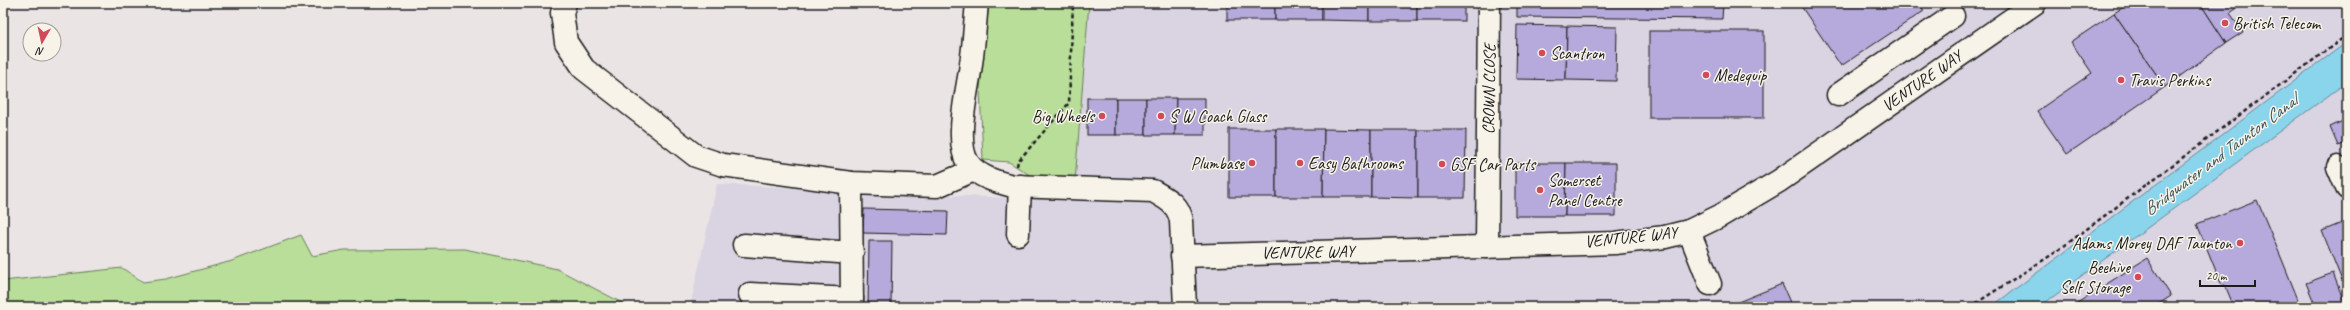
<svg xmlns="http://www.w3.org/2000/svg" width="2350" height="310" viewBox="0 0 2350 310" font-family="Caveat,sans-serif">
	<rect width="100%" height="100%" fill="#eae4e5"/>
	<filter id="ink" filterUnits="userSpaceOnUse"><feTurbulence type="fractalNoise" baseFrequency=".025" numOctaves="2"/><feDisplacementMap in="SourceGraphic" scale="8" xChannelSelector="R" yChannelSelector="G"/><feConvolveMatrix kernelMatrix="1 2 1 2 8 2 1 2 1" color-interpolation-filters="sRGB"/></filter>
	<g filter="url(#ink)">
		<!-- built -->
		<polygon fill="#dad3e2" points="1089,3 2347,3 2347,307 690,307 717,184 1010,198 1075,181"/>
		<!-- green -->
		<g fill="#b8de99" stroke="#6a7d5a">
			<polygon points="989,3 1089,3 1075,181 1036,179 1009,162 983,160 980,89"/>
			<polygon points="301,235 312,256 344,250 465,249 557,269 630,307 3,307 3,281 122,268 143,282 166,279 232,261"/>
		</g>
		<!-- water -->
		<polygon fill="#8bd5ec" stroke="#5f8b99" points="2347,42 2347,82 2039,307 1991,307"/>
		<!-- building -->
		<g fill="#b5aadb" stroke="#1c1c1c">
			<rect x="1227" y="3" width="48" height="17"/>
			<rect x="1275" y="3" width="47" height="17"/>
			<polygon points="1322,3 1369,3 1369,21 1322,20"/>
			<rect x="1369" y="3" width="48" height="18"/>
			<rect x="1417" y="3" width="47" height="18"/>
			<polygon points="1517,3 1723,3 1722,19 1517,17"/>
			<polygon points="1799,3 1919,3 1924,11 1841,66"/>
			<polygon points="2130,3 2200,3 2226,43 2165,87 2114,13"/>
			<polygon points="2200,3 2245,3 2230,13 2243,32 2226,43"/>
			<polygon points="2114,13 2165,87 2067,154 2037,111 2092,73 2071,42"/>
			<polygon points="1517,25 1567,26 1566,80 1516,79"/>
			<polygon points="1567,26 1617,27 1616,81 1566,80"/>
			<rect x="1649" y="31" width="115" height="87"/>
			<rect x="1087" y="98" width="29" height="37"/>
			<rect x="1116" y="98" width="30" height="37"/>
			<polygon points="1146,98 1176,98 1175,135 1146,135"/>
			<polygon points="1176,98 1205,98 1205,135 1175,135"/>
			<polygon points="2347,119 2347,150 2344,144 2338,146 2330,127"/>
			<rect x="1229" y="129" width="47" height="68"/>
			<polygon points="1276,129 1324,129 1323,197 1276,197"/>
			<polygon points="1324,129 1371,130 1371,197 1323,197"/>
			<polygon points="1371,130 1418,130 1418,198 1371,197"/>
			<polygon points="1418,130 1466,130 1465,198 1418,198"/>
			<polygon points="1515,163 1566,163 1565,216 1515,216"/>
			<polygon points="1566,163 1616,163 1616,216 1565,216"/>
			<polygon points="2257,200 2283,262 2301,307 2234,307 2225,285 2222,286 2197,224"/>
			<polygon points="864,209 948,211 947,235 863,233"/>
			<polygon points="2347,221 2347,293 2322,231"/>
			<polygon points="869,241 892,241 891,307 868,307"/>
			<polygon points="2147,258 2171,296 2154,307 2071,307"/>
			<polygon points="2333,273 2346,307 2316,307 2306,283"/>
			<polygon points="1782,284 1792,307 1726,307"/>
		</g>
		<g fill="none" stroke-linecap="round" stroke-linejoin="round">
			<defs>
				<g id="minor">
					<polyline points="565,3 562,13 566,42 584,69 696,156 723,165 851,183 937,186 974,170"/>
					<path d="M977,3C975,23 974,44 971,64C968,89 954,141 968,163C978,177 997,182 1013,186L1153,191C1167,199 1178,204 1181,221L1185,307"/>
					<polyline points="1838,95 1953,16"/>
					<polyline points="2338,167 2347,188"/>
					<polyline points="851,183 852,307"/>
					<polyline points="1689,231 1710,284"/>
					<polyline points="1018,234 1020,186"/>
					<polyline points="744,245 852,253"/>
					<polyline points="1487,247 1489,3"/>
					<polyline points="1182,256 1615,243 1665,237 1689,231 1720,216 1779,181 2035,3"/>
					<polyline points="750,294 852,299"/>
				</g>
			</defs>
			<!-- minor casing -->
			<use href="#minor" stroke="#1c1c1c" stroke-width="25"/>
			<!-- path -->
			<g stroke="#1c1c1c" stroke-width="2.5" stroke-dasharray="4 3" stroke-linecap="butt">
				<polyline points="1017,166 1018,161 1069,103 1073,3"/>
				<polyline points="1970,307 2056,252 2347,35"/>
			</g>
			<!-- minor -->
			<use href="#minor" stroke="#f7f3e8" stroke-width="22"/>
		</g>
	</g>
	<!-- markers -->
	<g fill="#d1495b" stroke="#f7f3e8" stroke-width="1.5">
		<circle cx="2225" cy="23" r="4"/>
		<circle cx="1542" cy="53" r="4"/>
		<circle cx="1706" cy="75" r="4"/>
		<circle cx="2121" cy="80" r="4"/>
		<circle cx="1102" cy="116" r="4"/>
		<circle cx="1161" cy="116" r="4"/>
		<circle cx="1252" cy="163" r="4"/>
		<circle cx="1300" cy="163" r="4"/>
		<circle cx="1442" cy="164" r="4"/>
		<circle cx="1540" cy="190" r="4"/>
		<circle cx="2240" cy="243" r="4"/>
		<circle cx="2138" cy="277" r="4"/>
	</g>
	<g text-anchor="middle" dominant-baseline="central" stroke-width="3" stroke-linejoin="round" paint-order="stroke">
		<!-- poi labels -->
		<g font-size="17" fill="#1c1c1c" stroke="#f7f3e8" text-anchor="start">
			<text x="2233" y="23">British Telecom</text>
			<text x="1550" y="53">Scantron</text>
			<text x="1714" y="75">Medequip</text>
			<text x="2129" y="80">Travis Perkins</text>
			<text x="1094" y="116" text-anchor="end">Big Wheels</text>
			<text x="1169" y="116">S W Coach Glass</text>
			<text x="1244" y="163" text-anchor="end">Plumbase</text>
			<text x="1308" y="163">Easy Bathrooms</text>
			<text x="1450" y="164">GSF Car Parts</text>
			<text x="1548" y="180">Somerset<tspan x="1548" dy="20">Panel Centre</tspan></text>
			<text x="2232" y="243" text-anchor="end">Adams Morey DAF Taunton</text>
			<text x="2130" y="267" text-anchor="end">Beehive<tspan x="2130" dy="20">Self Storage</tspan></text>
		</g>
		<!-- street labels -->
		<g font-size="17" fill="#1c1c1c" stroke="#f7f3e8">
			<text transform="translate(1922 81) rotate(-35)">VENTURE WAY</text>
			<text transform="translate(1489 89) rotate(-89)">CROWN CLOSE</text>
			<text transform="translate(1631 237) rotate(-6)">VENTURE WAY</text>
			<text transform="translate(1308 252) rotate(-1)">VENTURE WAY</text>
		</g>
		<!-- water labels -->
		<g font-size="18" font-style="italic" fill="#3d545a" stroke="#f7f3e8">
			<text transform="translate(2220 155) rotate(-37)">Bridgwater and Taunton Canal</text>
		</g>
	</g>
	<!-- margin -->
	<rect width="2350" height="310" fill="none" stroke="#f7f3e8" stroke-width="16"/>
	<rect x="8" y="8" width="2334" height="294" fill="none" stroke="#1c1c1c" stroke-width="1.5" filter="url(#ink)"/>
	<!-- north arrow -->
	<g transform="translate(42 42) rotate(189)"><circle r="19" fill="#f7f3e8" stroke="#9f9d96"/>
	<path d="M0-3L7 15L0 10L-7 15Z" fill="#d1495b"/>
	<text y="-6" font-size="11" font-weight="bold" text-anchor="middle" fill="#1c1c1c">N</text>
	</g>
	<!-- scale -->
	<path d="M2200 280v6h55v-6" fill="none" stroke="#1c1c1c" stroke-width="2"/>
	<text x="2206" y="280" font-size="12" fill="#1c1c1c" stroke="#f7f3e8" stroke-width="3" paint-order="stroke">20 m</text>
</svg>
